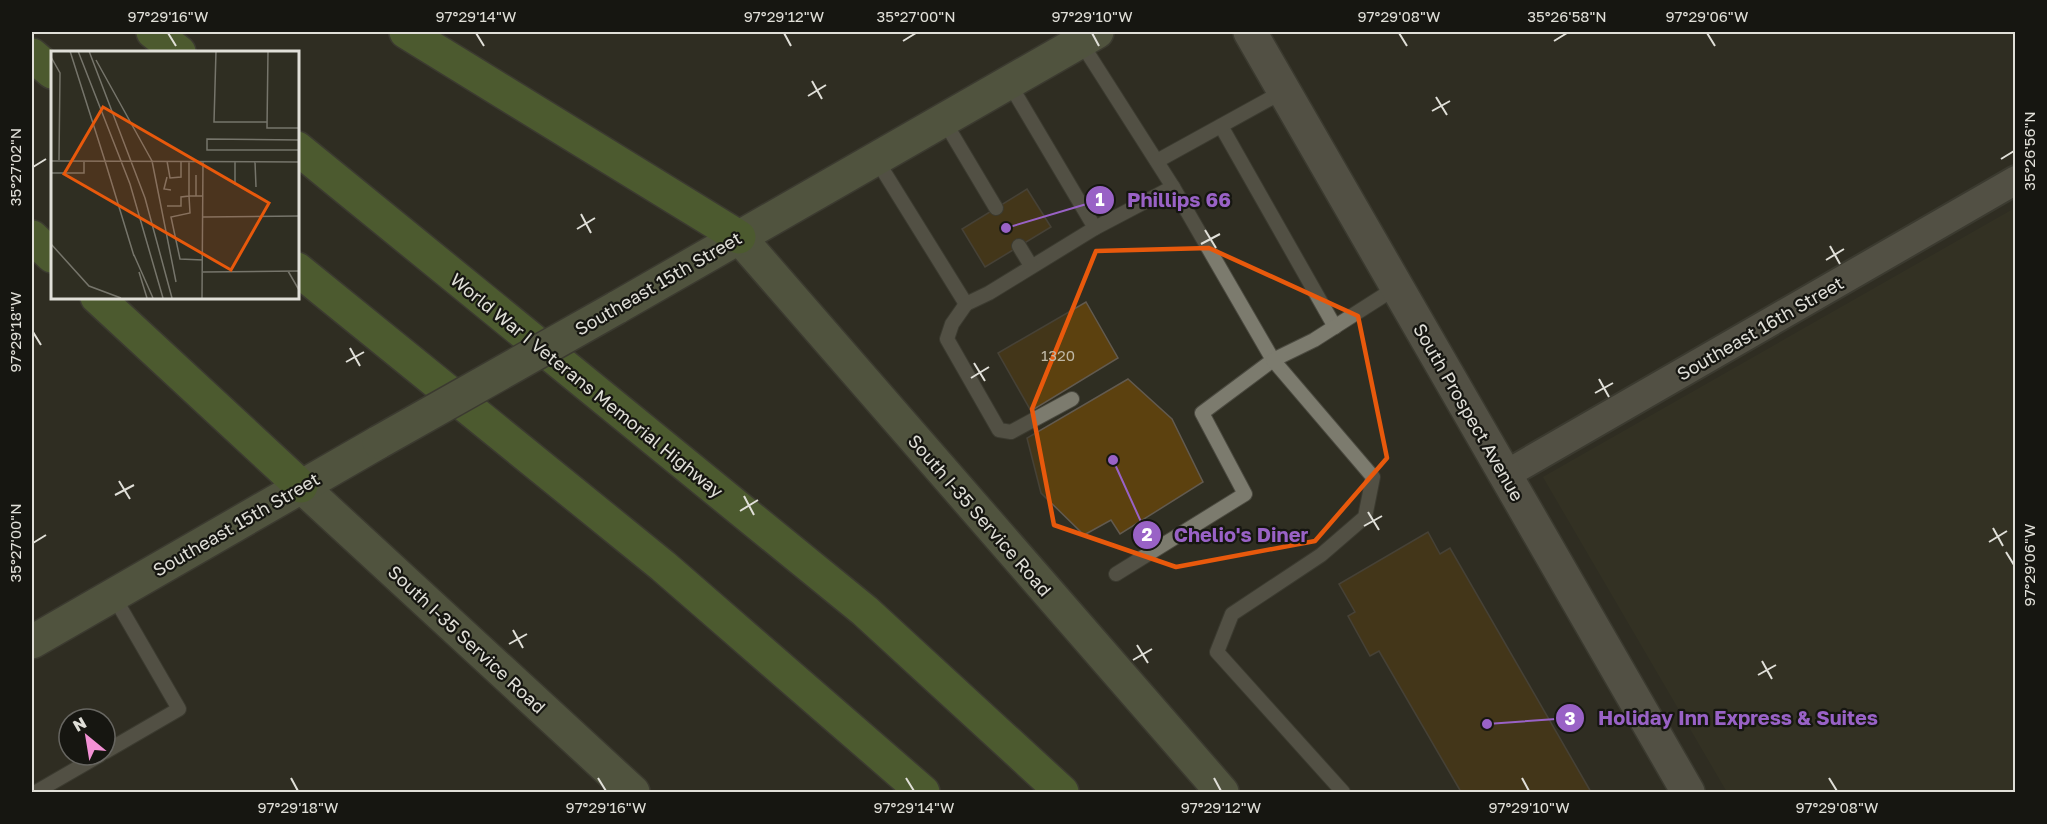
<svg xmlns="http://www.w3.org/2000/svg" width="2047" height="824" viewBox="0 0 2047 824" font-family="'Golos Text',sans-serif">
	<rect width="100%" height="100%" fill="#2f2e22"/>
	<!-- built -->
	<polygon fill="#393725" points="2015,208 2015,792 1727,792 1543,477"/>
	<!-- building -->
	<g fill="#5c410f" stroke="#625a4f" stroke-width="1.5">
		<polygon points="1027,189 1051,227 985,267 962,229"/>
		<polygon points="1086,302 1118,358 1031,411 998,353"/>
		<polygon points="1128,379 1172,419 1203,482 1120,534 1111,520 1084,535 1041,493 1027,438"/>
		<polygon points="1428,532 1440,554 1450,548 1591,792 1461,792 1379,651 1370,656 1348,616 1355,612 1339,584"/>
	</g>
	<g fill="none" stroke-linecap="round" stroke-linejoin="round">
		<defs>
			<g id="service">
				<polyline points="1080,41 1173,187 1273,360 1202,413 1245,494 1116,574"/>
				<polyline points="943,119 996,208"/>
				<polyline points="1221,126 1335,327"/>
				<polyline points="876,159 966,304 989,293 1095,228 1009,83"/>
				<polyline points="1157,161 1284,91"/>
				<polyline points="1095,228 1173,187"/>
				<polyline points="1019,246 1031,266"/>
				<polyline points="966,304 952,324 947,339 999,430 1011,432 1072,399"/>
				<polyline points="105,752 179,709 113,595"/>
				<polyline points="36,792 100,755"/>
				<polyline points="1343,792 1217,652 1232,614 1321,555 1365,517 1373,477 1273,360 1314,340 1397,287"/>
			</g>
			<polyline id="minor" points="1505,475 2016,180"/>
			<polyline id="tertiary" points="1250,32 1688,792"/>
			<g id="secondary">
				<polyline points="739,237 1222,792"/>
				<polyline points="616,308 1097,32"/>
				<polyline points="301,486 633,792"/>
				<polyline points="32,642 379,442"/>
			</g>
			<g id="motorway">
				<polyline points="153,32 179,52"/>
				<polyline points="406,32 739,237"/>
				<polyline points="32,55 52,72"/>
				<polyline points="297,148 865,611 1062,792"/>
				<polyline points="32,237 52,256"/>
				<polyline points="297,269 663,566 923,792"/>
				<polyline points="97,297 301,486"/>
			</g>
		</defs>
		<!-- service casing -->
		<use href="#service" stroke="#4b4a40" stroke-width="16"/>
		<!-- minor casing -->
		<use href="#minor" stroke="#4b4a40" stroke-width="32"/>
		<!-- tertiary casing -->
		<use href="#tertiary" stroke="#4b4a40" stroke-width="36"/>
		<!-- secondary casing -->
		<use href="#secondary" stroke="#4b4a40" stroke-width="36"/>
		<!-- motorway casing -->
		<use href="#motorway" stroke="#4b4a40" stroke-width="36"/>
		<!-- service -->
		<use href="#service" stroke="#7c7b6e" stroke-width="14"/>
		<!-- minor -->
		<use href="#minor" stroke="#7c7b6e" stroke-width="28"/>
		<!-- tertiary -->
		<use href="#tertiary" stroke="#7c7b6e" stroke-width="33"/>
		<!-- secondary -->
		<use href="#secondary" stroke="#788160" stroke-width="33"/>
		<!-- motorway -->
		<use href="#motorway" stroke="#6f903f" stroke-width="33"/>
		<defs>
			<polyline id="secondary-bridge" points="379,442 616,308"/>
		</defs>
		<!-- secondary-bridge casing -->
		<use href="#secondary-bridge" stroke="#4b4a40" stroke-width="36" stroke-linecap="butt"/>
		<!-- secondary-bridge -->
		<use href="#secondary-bridge" stroke="#788160" stroke-width="33"/>
	</g>
	<!-- marked area -->
	<path d="M0 0H2047V824H0ZM1209,248L1358,316L1387,458L1315,541L1176,567L1054,525L1032,409L1096,251Z" fill="#2f2e22" fill-opacity=".55" fill-rule="evenodd"/>
	<path fill="none" stroke="#e8590c" stroke-width="4.5" stroke-linejoin="round" d="M1209,248L1358,316L1387,458L1315,541L1176,567L1054,525L1032,409L1096,251Z"/>
	<!-- ticks -->
	<path fill="none" stroke="#e0dfd8" stroke-width="2" d="M168,33L176,46M476,33L484,46M784,33L791,46M1092,33L1099,46M1399,33L1407,46M1707,33L1715,46M903,41L916,33M1554,41L1567,33M812,81L822,99M808,96L826,85M1436,97L1447,115M1432,111L1450,101M2001,159L2014,151M33,167L46,159M581,214L591,233M577,229L595,218M1205,230L1216,248M1201,244L1220,234M1830,246L1840,264M1826,260L1844,249M33,332L41,345M350,348L360,366M346,362L364,352M974,363L985,381M971,378L989,367M1599,379L1609,397M1595,393L1613,383M119,481L130,499M115,495L134,485M744,496L754,515M740,511L758,500M1368,512L1379,530M1364,526L1382,516M1993,528L2003,546M1989,542L2007,531M33,543L46,535M2006,552L2014,565M513,630L523,648M509,644L527,634M1137,645L1148,663M1133,660L1152,649M1762,661L1772,679M1758,675L1776,665M291,778L298,791M598,778L606,791M906,778L914,791M1214,778L1221,791M1522,778L1529,791M1829,778L1837,791"/>
	<g text-anchor="middle" dominant-baseline="central" stroke-width="4.5" stroke-linejoin="round" paint-order="stroke">
		<!-- number labels -->
		<g font-size="15" fill="#bfb8a6">
			<text x="1058" y="355">1320</text>
		</g>
		<!-- street labels -->
		<g font-size="18" fill="#e0dfd8" stroke="#161611">
			<text transform="translate(658 283) rotate(-30)">Southeast 15th Street</text>
			<text transform="translate(1760 328) rotate(-30)">Southeast 16th Street</text>
			<text transform="translate(587 385) rotate(39)">World War I Veterans Memorial Highway</text>
			<text transform="translate(1469 412) rotate(60)">South Prospect Avenue</text>
			<text transform="translate(980 515) rotate(49)">South I-35 Service Road</text>
			<text transform="translate(236 524) rotate(-30)">Southeast 15th Street</text>
			<text transform="translate(467 639) rotate(43)">South I-35 Service Road</text>
		</g>
	</g>
	<!-- overview -->
	<g transform="translate(51 51)">
		<rect width="248" height="248" fill="#2f2e22"/>
		<path fill="none" stroke="#76756b" stroke-width="1.5" d="M19,0L54,110M27,0L79,133L112,247M38,0L94,147L121,247M165,0L163,71H216M217,0L216,77H248M0,6L9,22L8,109M45,9L101,110M248,89L156,88V99H248M0,110L248,111M54,110L83,205M101,110L125,231M116,110L119,127L130,126V110M184,111V134M204,111L205,136M0,122H33V110M116,126L113,138L120,139M145,145V124M116,155H130V146L138,145V110M152,166L248,165M0,193L38,235L70,247M83,204L102,247M152,209L129,208L120,166L139,162L138,145H152M237,220L248,239M88,221L96,247M152,221L248,220M151,247L152,110"/>
		<path fill="#e8590c" fill-opacity="0.15" stroke="#e8590c" stroke-width="3" d="M52,56L218,152L180,219L13,123Z"/>
		<rect width="248" height="248" fill="none" stroke="#e0dfd8" stroke-width="3"/>
	</g>
	<!-- callouts -->
	<path fill="none" stroke="#9962c6" stroke-width="2" d="M1006 228L1100 200M1113 460L1147 535M1487 724L1570 718"/>
	<g fill="#9962c6" stroke="#161611" stroke-width="2">
		<circle cx="1006" cy="228" r="6"/>
		<circle cx="1113" cy="460" r="6"/>
		<circle cx="1487" cy="724" r="6"/>
		<circle cx="1100" cy="200" r="15"/>
		<circle cx="1147" cy="535" r="15"/>
		<circle cx="1570" cy="718" r="15"/>
	</g>
	<g font-size="18" text-anchor="middle" font-weight="bold" fill="#fff">
		<text x="1100" y="206">1</text>
		<text x="1147" y="541">2</text>
		<text x="1570" y="725">3</text>
	</g>
	<g font-size="20" text-anchor="middle" font-weight="bold" fill="#9962c6" stroke="#161611" stroke-width="4.5" stroke-linejoin="round" paint-order="stroke">
		<text x="1179" y="207">Phillips 66</text>
		<text x="1241" y="542">Chelio's Diner</text>
		<text x="1738" y="725">Holiday Inn Express &amp; Suites</text>
	</g>
	<!-- border -->
	<rect width="2047" height="824" fill="none" stroke="#161611" stroke-width="66"/>
	<!-- north arrow -->
	<g transform="translate(87 737) rotate(330)"><circle r="28" fill="#161611" stroke="#676661" stroke-width="1.5"/>
	<path d="M0-4.5L10 22L0 15L-10 22Z" fill="#f391d5"/>
	<text y="-9" font-size="16" font-weight="bold" text-anchor="middle" fill="#e0dfd8">N</text>
	</g>
	<rect x="33" y="33" width="1981" height="758" fill="none" stroke="#e0dfd8" stroke-width="2"/>
	<g font-size="15" text-anchor="middle" fill="#e0dfd8">
		<text x="168" y="22">97°29'16"W</text>
		<text x="476" y="22">97°29'14"W</text>
		<text x="784" y="22">97°29'12"W</text>
		<text x="916" y="22">35°27'00"N</text>
		<text x="1092" y="22">97°29'10"W</text>
		<text x="1399" y="22">97°29'08"W</text>
		<text x="1567" y="22">35°26'58"N</text>
		<text x="1707" y="22">97°29'06"W</text>
		<text transform="translate(2030 151) rotate(-90)" y="5">35°26'56"N</text>
		<text transform="translate(16 167) rotate(-90)" y="5">35°27'02"N</text>
		<text transform="translate(16 332) rotate(-90)" y="5">97°29'18"W</text>
		<text transform="translate(16 543) rotate(-90)" y="5">35°27'00"N</text>
		<text transform="translate(2030 565) rotate(-90)" y="5">97°29'06"W</text>
		<text x="298" y="813">97°29'18"W</text>
		<text x="606" y="813">97°29'16"W</text>
		<text x="914" y="813">97°29'14"W</text>
		<text x="1221" y="813">97°29'12"W</text>
		<text x="1529" y="813">97°29'10"W</text>
		<text x="1837" y="813">97°29'08"W</text>
	</g>
</svg>
